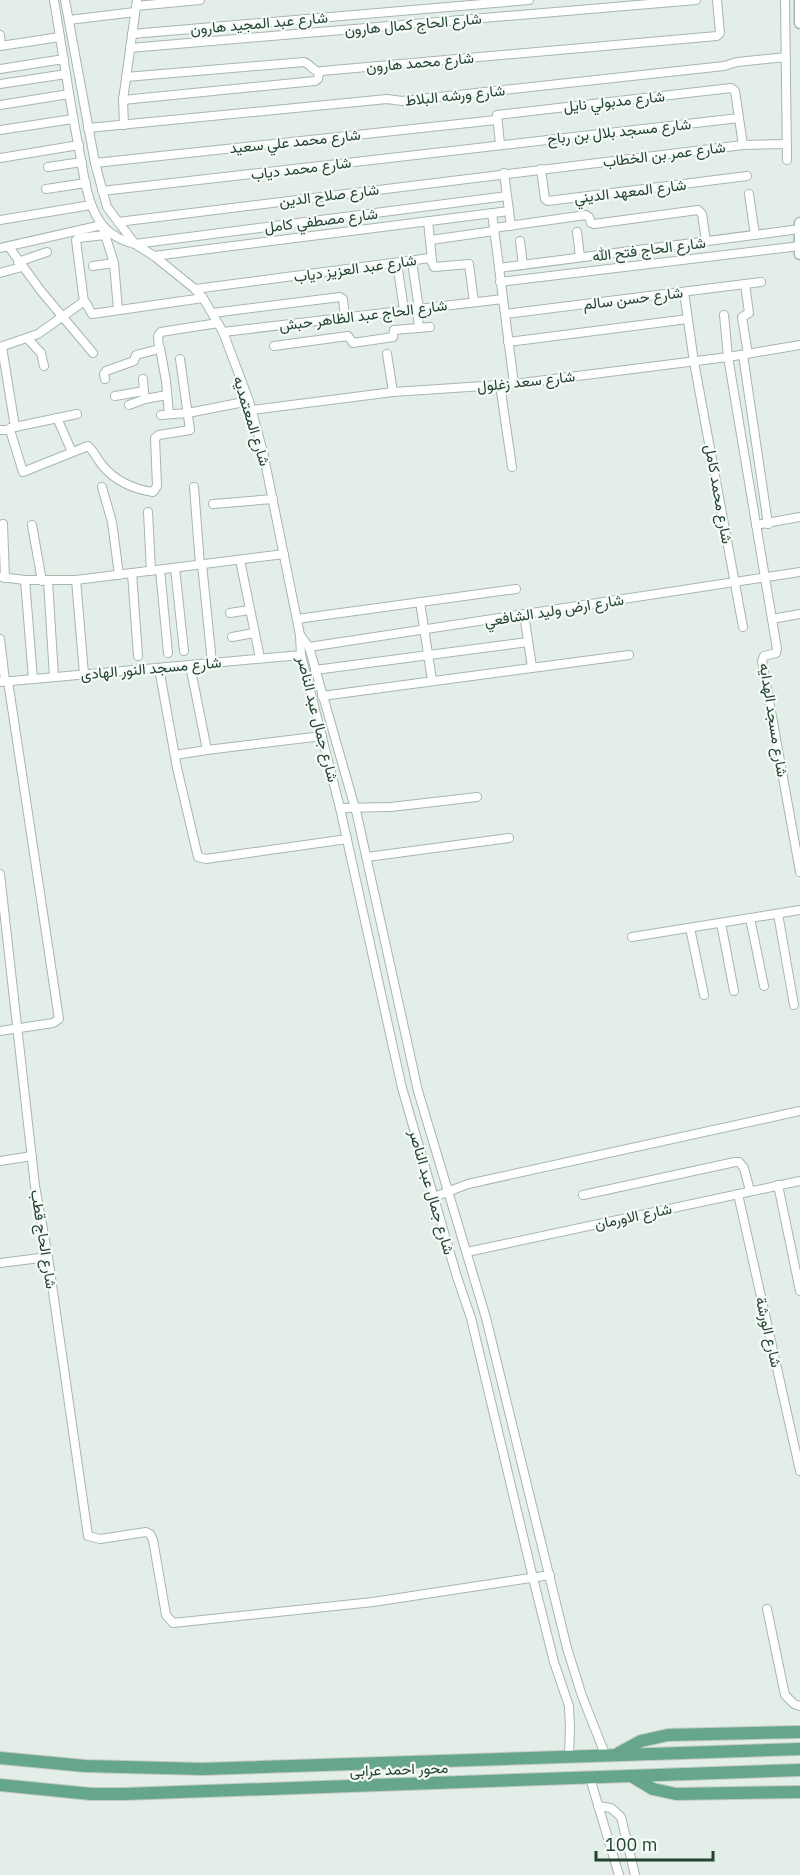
<svg xmlns="http://www.w3.org/2000/svg" width="800" height="1875" viewBox="0 0 800 1875" font-family="'IBM Plex Sans',Vazirmatn,sans-serif">
	<rect width="100%" height="100%" fill="#e4eee8"/>
	<g fill="none" stroke-linecap="round" stroke-linejoin="round">
		<defs>
			<g id="street">
				<path d="M54,0C62,48 69,97 78,144C83,167 85,195 96,215C104,231 118,240 135,244L507,196"/>
				<polyline points="65,0 95,163 107,207 135,244 154,256 195,289 203,298 223,332 249,401 263,452 300,635 301,655 340,808 402,1088 457,1277 471,1318 533,1578 554,1662 569,1706 570,1727 569,1755"/>
				<polyline points="785,0 787,160"/>
				<polyline points="136,6 200,0"/>
				<polyline points="69,20 135,12"/>
				<polyline points="132,34 529,0"/>
				<polyline points="0,35 1,45"/>
				<polyline points="0,46 60,37"/>
				<polyline points="130,48 696,0"/>
				<polyline points="0,69 64,59"/>
				<path d="M126,77L304,62C311,64 312,71 320,72"/>
				<polyline points="0,84 66,74"/>
				<polyline points="123,100 315,81 318,79 319,73 322,71 717,36 720,33 717,0"/>
				<polyline points="0,105 69,94"/>
				<polyline points="124,125 123,100 137,0"/>
				<polyline points="88,128 387,99 402,101 724,66 737,62 786,57"/>
				<polyline points="0,130 73,119"/>
				<polyline points="500,144 497,115 731,88 735,91 743,145"/>
				<polyline points="0,158 79,145"/>
				<polyline points="95,163 496,120"/>
				<polyline points="48,167 82,162"/>
				<polyline points="541,169 545,199 548,201 747,176"/>
				<polyline points="504,173 511,226"/>
				<polyline points="46,189 86,183"/>
				<polyline points="102,191 739,118"/>
				<polyline points="749,194 755,235"/>
				<polyline points="492,213 514,384"/>
				<polyline points="0,220 91,205"/>
				<polyline points="428,221 432,260"/>
				<polyline points="118,222 743,145 787,144"/>
				<polyline points="494,228 586,215 589,217 591,223 594,224 698,210 702,214 706,241"/>
				<polyline points="577,232 580,257"/>
				<polyline points="431,240 494,231"/>
				<polyline points="520,241 523,265"/>
				<polyline points="9,247 41,291 93,353"/>
				<polyline points="0,248 102,225 114,263 118,310"/>
				<polyline points="154,256 509,211"/>
				<polyline points="18,262 47,252"/>
				<polyline points="412,262 419,309"/>
				<polyline points="397,263 404,310"/>
				<polyline points="93,266 114,263"/>
				<polyline points="499,268 800,229"/>
				<polyline points="0,273 22,267"/>
				<polyline points="500,282 800,246"/>
				<polyline points="745,284 749,313 742,317 748,354"/>
				<polyline points="195,289 430,258 434,267 469,264 474,302"/>
				<polyline points="684,292 694,362 743,627"/>
				<polyline points="84,302 76,240 78,238 105,235"/>
				<polyline points="417,309 419,328"/>
				<polyline points="213,313 340,297 343,299 345,317"/>
				<polyline points="505,314 761,282"/>
				<polyline points="724,315 728,357 777,649 776,653 764,656 762,661 800,872"/>
				<polyline points="223,332 503,299"/>
				<polyline points="28,339 41,353 44,366"/>
				<polyline points="508,342 688,319"/>
				<polyline points="274,346 348,336 353,343 393,337 394,330 430,327"/>
				<polyline points="0,347 38,334 83,302 86,303 92,314 203,298"/>
				<polyline points="2,347 15,427"/>
				<polyline points="160,348 166,381 169,414"/>
				<polyline points="387,354 393,392"/>
				<polyline points="743,355 768,524"/>
				<polyline points="105,379 104,374 106,371 134,361 136,355 159,349 158,336 161,332 218,323"/>
				<polyline points="143,379 144,394"/>
				<polyline points="500,385 512,467"/>
				<polyline points="115,396 144,391"/>
				<polyline points="129,405 145,399 167,395"/>
				<polyline points="252,410 393,392 514,384 728,357 800,345"/>
				<polyline points="161,415 188,413 249,401"/>
				<polyline points="57,418 72,452"/>
				<polyline points="10,428 77,414"/>
				<path d="M0,430H10L23,472L88,446C94,451 97,459 102,465C115,481 133,489 153,492L157,486L155,438L159,435L190,430L180,359"/>
				<polyline points="102,487 112,522 119,575"/>
				<polyline points="194,487 200,565"/>
				<polyline points="213,504 273,499"/>
				<polyline points="148,512 151,571"/>
				<polyline points="3,524 5,578"/>
				<polyline points="32,525 42,581"/>
				<polyline points="756,525 800,517"/>
				<polyline points="240,560 260,658"/>
				<polyline points="202,564 212,663"/>
				<polyline points="175,568 184,651"/>
				<polyline points="160,570 168,653"/>
				<polyline points="132,573 138,656"/>
				<polyline points="0,577 25,580 76,580 284,554"/>
				<polyline points="25,580 33,679"/>
				<polyline points="76,580 84,674"/>
				<polyline points="48,581 54,677"/>
				<polyline points="420,602 432,680"/>
				<polyline points="230,613 249,610"/>
				<polyline points="524,614 532,667"/>
				<polyline points="297,619 516,589"/>
				<polyline points="772,619 800,614"/>
				<polyline points="300,635 309,647 357,815 418,1091 486,1318 567,1648 582,1696 605,1754"/>
				<polyline points="232,637 254,633"/>
				<polyline points="0,639 5,681"/>
				<polyline points="309,647 800,572"/>
				<polyline points="190,665 207,750 322,736"/>
				<polyline points="159,668 177,768 198,857 206,859 347,839"/>
				<polyline points="315,670 528,642"/>
				<polyline points="0,682 301,655"/>
				<polyline points="322,696 629,655"/>
				<polyline points="175,755 207,750"/>
				<polyline points="340,808 391,807 477,797"/>
				<polyline points="367,857 509,838"/>
				<polyline points="0,874 35,1186 48,1257 88,1536 100,1539 146,1532 150,1534 153,1540 166,1615 173,1623 373,1602 550,1575"/>
				<polyline points="778,914 794,1005"/>
				<polyline points="750,918 764,986"/>
				<polyline points="721,923 734,991"/>
				<polyline points="690,928 704,995"/>
				<polyline points="632,937 800,910"/>
				<polyline points="0,1031 53,1023 59,1019 8,681"/>
				<polyline points="0,1161 32,1156"/>
				<polyline points="778,1185 800,1291"/>
				<polyline points="738,1194 800,1471"/>
				<polyline points="583,1195 735,1162 739,1162 744,1168 750,1191"/>
				<polyline points="434,1197 468,1184 800,1111"/>
				<polyline points="467,1252 800,1181"/>
				<polyline points="0,1263 48,1257"/>
				<polyline points="767,1609 785,1695 794,1704 800,1706"/>
				<polyline points="590,1778 619,1875"/>
				<polyline points="598,1806 611,1808 621,1817 635,1875"/>
			</g>
			<g id="secondary">
				<polyline points="800,0 800,23"/>
				<polyline points="800,223 800,254"/>
			</g>
			<g id="primary">
				<polyline points="619,1753 641,1741 668,1735 800,1732"/>
				<polyline points="0,1758 85,1766 202,1769 800,1749"/>
				<polyline points="633,1777 653,1789 676,1794 800,1792"/>
				<polyline points="0,1785 91,1794 124,1794 800,1770"/>
			</g>
		</defs>
		<!-- street casing -->
		<use href="#street" stroke="#a6b7ae" stroke-width="10"/>
		<!-- secondary casing -->
		<use href="#secondary" stroke="#a2bbae" stroke-width="13"/>
		<!-- primary casing -->
		<use href="#primary" stroke="#c1cac6" stroke-width="14"/>
		<!-- street -->
		<use href="#street" stroke="#fff" stroke-width="8"/>
		<!-- secondary -->
		<use href="#secondary" stroke="#fff" stroke-width="10"/>
		<!-- primary -->
		<use href="#primary" stroke="#66a68a" stroke-width="12"/>
	</g>
	<g text-anchor="middle" dominant-baseline="central" stroke-width="4.5" stroke-linejoin="round" paint-order="stroke">
		<!-- street labels -->
		<g font-size="15" fill="#224233" stroke="#f5faf7">
			<text transform="translate(259 23) rotate(-5)">شارع عبد المجيد هارون</text>
			<text transform="translate(413 24) rotate(-5)">شارع الحاج كمال هارون</text>
			<text transform="translate(420 62) rotate(-5)">شارع محمد هارون</text>
			<text transform="translate(455 95) rotate(-6)">شارع ورشه البلاط</text>
			<text transform="translate(614 101) rotate(-6)">شارع مدبولي نايل</text>
			<text transform="translate(619 131) rotate(-6)">شارع مسجد بلال بن رباح</text>
			<text transform="translate(295 141) rotate(-6)">شارع محمد علي سعيد</text>
			<text transform="translate(664 154) rotate(-7)">شارع عمر بن الخطاب</text>
			<text transform="translate(301 168) rotate(-7)">شارع محمد دياب</text>
			<text transform="translate(630 191) rotate(-7)">شارع المعهد الديني</text>
			<text transform="translate(329 195) rotate(-7)">شارع صلاح الدين</text>
			<text transform="translate(321 220) rotate(-7)">شارع مصطفي كامل</text>
			<text transform="translate(649 249) rotate(-7)">شارع الحاج فتح الله</text>
			<text transform="translate(355 268) rotate(-8)">شارع عبد العزيز دياب</text>
			<text transform="translate(633 298) rotate(-7)">شارع حسن سالم</text>
			<text transform="translate(363 315) rotate(-7)">شارع الحاج عبد الظاهر حبش</text>
			<text transform="translate(526 381) rotate(-6)">شارع سعد زغلول</text>
			<text transform="translate(252 421) rotate(73)">شارع المعتمديه</text>
			<text transform="translate(719 494) rotate(80)">شارع محمد كامل</text>
			<text transform="translate(554 610) rotate(-9)">شارع ارض وليد الشافعي</text>
			<text transform="translate(151 668) rotate(-5)">شارع مسجد النور الهادى</text>
			<text transform="translate(318 719) rotate(76)">شارع جمال عبد الناصر</text>
			<text transform="translate(774 720) rotate(81)">شارع مسجد الهدايه</text>
			<text transform="translate(432 1192) rotate(74)">شارع جمال عبد الناصر</text>
			<text transform="translate(633 1216) rotate(-12)">شارع الاورمان</text>
			<text transform="translate(44 1239) rotate(81)">شارع الحاج قطب</text>
			<text transform="translate(769 1332) rotate(77)">شارع الورشة</text>
			<text transform="translate(399 1769) rotate(-2)">محور احمد عرابى</text>
		</g>
	</g>
	<!-- scale -->
	<path d="M596 1851v9h117v-9" fill="none" stroke="#224233" stroke-width="3"/>
	<text x="605" y="1851" font-size="18" fill="#224233" stroke="#f5faf7" stroke-width="4.5" paint-order="stroke">100 m</text>
</svg>
